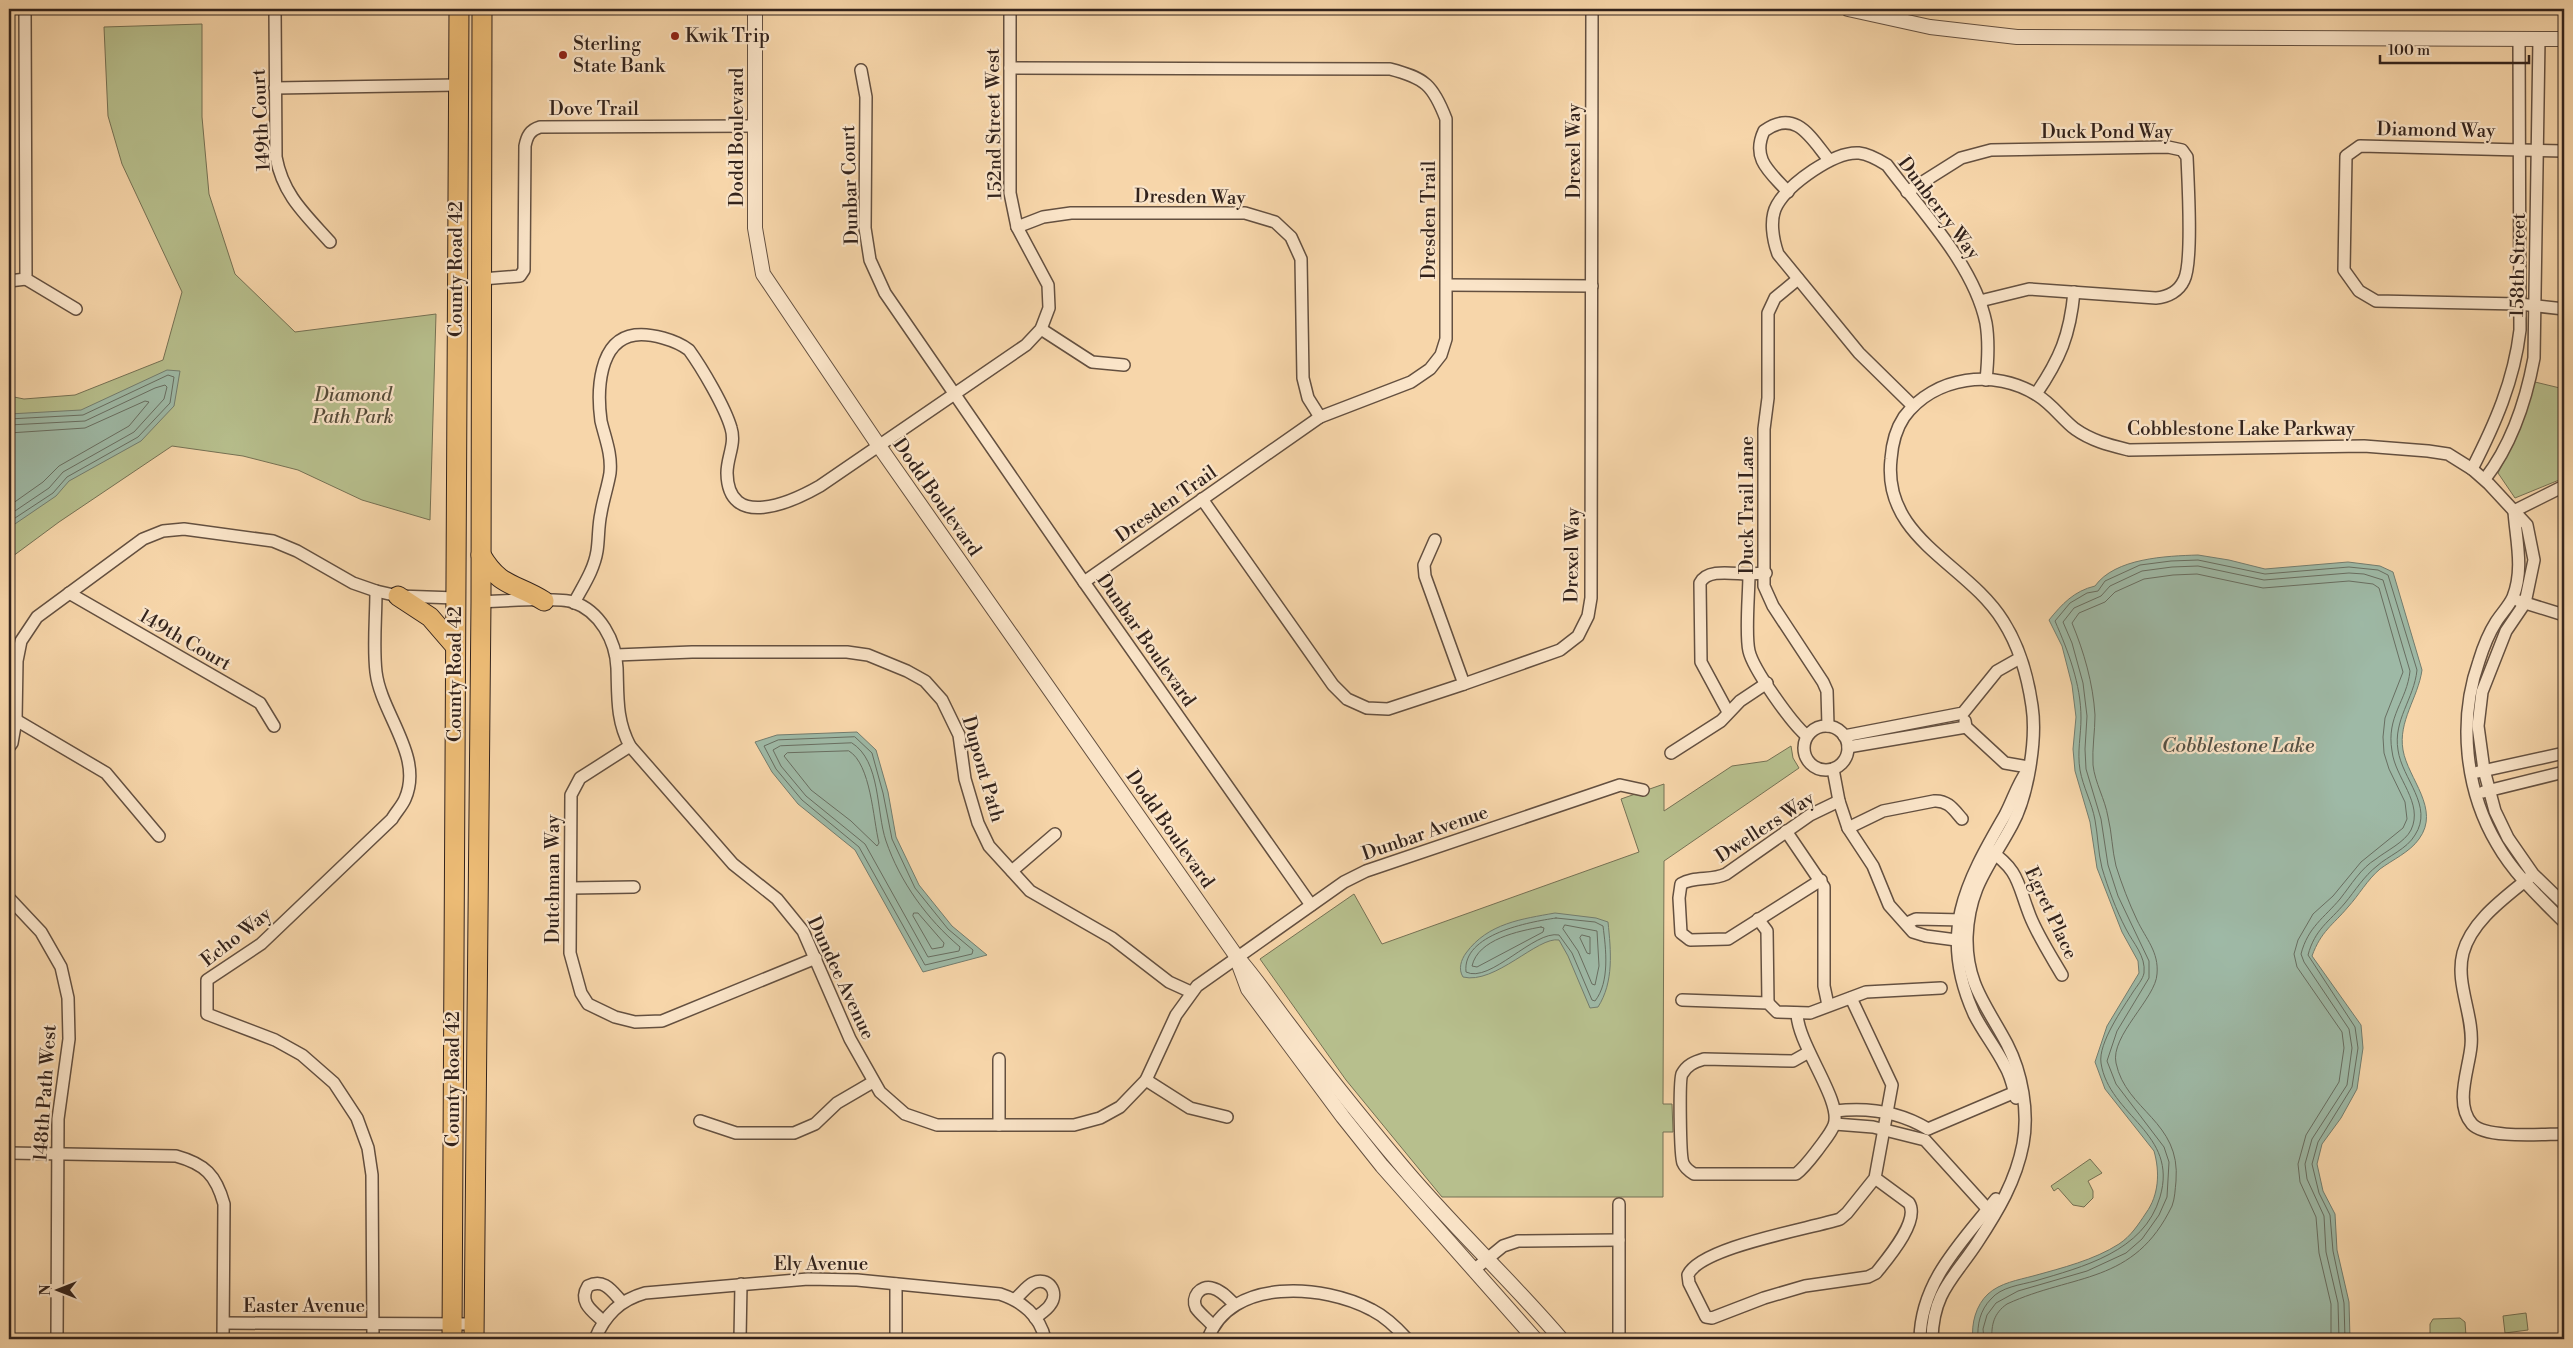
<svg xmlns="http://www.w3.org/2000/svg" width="2573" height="1348" viewBox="0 0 2573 1348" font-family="'Libre Bodoni',serif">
	<rect width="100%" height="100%" fill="#f7d6aa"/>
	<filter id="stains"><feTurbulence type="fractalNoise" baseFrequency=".004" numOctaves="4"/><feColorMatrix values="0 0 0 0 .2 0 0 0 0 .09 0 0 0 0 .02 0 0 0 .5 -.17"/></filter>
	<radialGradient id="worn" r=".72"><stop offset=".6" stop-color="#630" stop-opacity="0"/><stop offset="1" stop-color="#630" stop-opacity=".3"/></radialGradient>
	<!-- park -->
	<g fill="#b7bf8d" stroke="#757154">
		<polygon points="202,24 202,117 209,194 235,274 295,332 436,314 430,520 362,500 298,470 243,456 172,446 59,522 9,559 9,396 24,399 75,395 163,360 182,292 122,164 108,116 104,27"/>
		<polygon points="2535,382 2564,389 2564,478 2515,498 2498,473 2520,429"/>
		<polygon points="1791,746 1793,758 1799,768 1664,861 1663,1104 1672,1104 1673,1132 1663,1132 1663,1197 1442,1197 1346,1080 1260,959 1354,894 1382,944 1639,852 1621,799 1664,784 1664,811 1732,766 1767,761"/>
		<polygon points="2090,1159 2102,1173 2088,1181 2093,1191 2093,1198 2084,1207 2073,1205 2058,1188 2054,1191 2051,1186"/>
		<polygon points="2526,1313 2528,1330 2505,1333 2503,1316"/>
		<polygon points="2460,1318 2465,1322 2466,1336 2462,1339 2435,1339 2430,1334 2430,1324 2433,1319"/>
	</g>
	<!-- water -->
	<g fill="#9eb9a6" stroke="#737d6f">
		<polygon points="167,370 180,371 174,406 141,441 69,481 56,496 9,528 9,414 81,410"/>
		<path d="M2198,555L2229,560L2265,569L2348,562L2380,566L2393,572L2422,670C2418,698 2398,721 2403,750C2408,779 2441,809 2419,839C2410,852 2392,860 2380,869C2367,880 2359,895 2348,907C2333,925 2321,931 2312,956L2361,1025L2363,1048L2357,1089L2341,1118L2322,1144L2317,1164L2323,1191L2335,1214L2337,1250L2349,1302L2350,1339H1973C1971,1324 1976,1305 1988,1294C2000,1283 2018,1280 2033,1276C2062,1268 2094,1260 2119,1244C2131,1236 2138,1225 2146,1213C2159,1195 2160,1172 2154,1151L2105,1089L2095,1062L2107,1026L2139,973L2138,961L2122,932L2097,868L2090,822L2075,771L2073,749L2076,717L2072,685L2062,646L2049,620C2062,604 2074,591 2095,586C2115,558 2166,556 2198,555Z"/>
		<polygon points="857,732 876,750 888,792 896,837 919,885 952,926 987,955 923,972 855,850 798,804 772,772 755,742 777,735"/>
		<path d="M1555,913L1596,918L1608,922C1611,951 1614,982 1598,1007L1590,1008L1568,956L1559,940C1538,936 1495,985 1463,977C1458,969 1461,960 1466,953C1488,923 1522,919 1555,913Z"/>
	</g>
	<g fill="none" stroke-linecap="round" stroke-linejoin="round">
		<!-- shore -->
		<g stroke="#686e61" stroke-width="1">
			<polyline points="9,419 83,415 168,375 174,377 170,403 138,437 67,477 53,493 9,522"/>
			<polyline points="9,425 85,421 155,388 165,385 167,387 164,399 134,432 63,472 49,488 9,515"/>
			<polyline points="9,433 85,428 145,401 149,402 129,426 59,466 43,482 9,506"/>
			<polygon points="855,737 872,753 883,793 892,839 915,888 948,929 973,950 972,954 925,965 859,847 802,800 776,769 764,746 778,740"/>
			<path d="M852,743C881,761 876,812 886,841C900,882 927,919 960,947L959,951L928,957L865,844L806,796L781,766L773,750L780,746Z"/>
			<path d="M849,751C871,764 873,819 879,843L877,846L851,821L811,790L784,756L787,753Z"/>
			<polygon points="914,913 918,913 944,943 943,947 932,949 913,916"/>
			<path d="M1556,918L1595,922L1603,926C1606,949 1610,982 1595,1001L1592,1000L1572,953L1559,935C1534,930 1490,984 1466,972C1462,934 1529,922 1556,918Z"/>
			<polygon points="1565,925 1597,931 1599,966 1595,985 1592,984 1578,951 1563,929"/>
			<path d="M1541,927L1544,928L1543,932L1477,967L1472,966C1478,939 1519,931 1541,927Z"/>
			<polygon points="1582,935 1590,937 1590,954 1587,953 1580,938"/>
			<path d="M1978,1339C1977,1325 1980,1310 1991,1299C2001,1287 2020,1285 2035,1281C2082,1267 2144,1252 2160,1197C2179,1133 2109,1116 2101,1063C2098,1043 2123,1008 2133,992C2137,986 2143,979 2144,973C2146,956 2133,943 2126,929C2116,910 2108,888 2102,868C2098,852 2098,836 2095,820C2092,803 2083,787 2080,770C2077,752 2081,735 2081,718C2081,684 2068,651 2055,621L2070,603L2087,593L2098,591L2105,581L2140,565L2171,561L2198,560L2265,574L2349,567L2378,570L2388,575L2417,670C2414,699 2393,720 2398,750C2402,779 2434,806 2415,835C2407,849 2388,856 2377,866C2364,876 2355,891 2345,903C2329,922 2315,929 2308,955L2355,1027L2358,1048L2352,1087L2318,1142L2312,1164L2319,1193L2330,1215L2333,1251L2344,1303L2345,1339"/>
			<path d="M1984,1339L1983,1329L1987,1315L1996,1303L2018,1291L2087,1271L2126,1253L2142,1239L2159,1215L2167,1197L2169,1162L2164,1147L2116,1084L2107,1061L2117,1031L2149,978V961L2118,896L2108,865L2101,819L2086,769L2085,749L2087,716L2083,683L2072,643L2063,622L2074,608L2101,596L2110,586L2142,571L2172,567L2198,566L2264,580L2349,573L2364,574L2383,580L2410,671C2407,701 2386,716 2392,751C2395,778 2424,803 2411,830C2405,842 2386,851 2376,859C2361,868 2351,885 2340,899C2324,918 2308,927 2301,954L2304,962L2349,1029L2352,1048L2347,1085L2312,1139L2305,1164L2307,1179L2324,1216L2326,1252L2338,1303L2339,1339"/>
			<path d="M1992,1339C1991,1325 1994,1313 2007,1304C2074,1273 2134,1285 2172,1206C2175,1198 2175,1190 2176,1181C2181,1121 2126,1111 2116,1063C2110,1036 2156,998 2157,974C2159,952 2146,939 2137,920C2129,903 2122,885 2116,866C2112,850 2112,833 2108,817C2105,799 2095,783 2093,765C2092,748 2095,732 2095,715C2093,683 2084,652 2072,623L2079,613L2105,602L2115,592L2144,579L2173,575L2197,574L2263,588L2349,581L2373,584L2379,588L2403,672L2385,718L2383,737L2384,753L2389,769L2405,802L2407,819L2403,828L2361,862L2333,896L2313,914L2298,940L2294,954L2297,967L2342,1032L2344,1048L2339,1082L2306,1135L2298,1164L2300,1182L2316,1217L2319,1253L2331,1304V1339"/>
		</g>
		<defs>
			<g id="minor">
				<polyline points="25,9 26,279 76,309"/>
				<path d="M275,9L276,157C283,195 305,214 330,242"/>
				<path d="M1010,68L1390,69C1425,78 1433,85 1446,119V339L1441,355L1430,369L1411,382L1320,417L1084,582"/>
				<polyline points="861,70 866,97 865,228 870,260 885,293 1084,582 1311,905"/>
				<polyline points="275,88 457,85"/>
				<polyline points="2564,151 2360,146 2346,156 2344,270 2359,291 2376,301 2519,304 2564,309"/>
				<path d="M1788,192C1770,172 1751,159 1764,131C1796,108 1811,138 1829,160"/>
				<path d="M1907,192L1961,158L1991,150L2168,147L2182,150L2187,157C2188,181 2193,263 2184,280C2179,291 2168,297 2156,298L2029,289L1980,301"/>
				<polyline points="1017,227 1043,217 1071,213 1245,213 1275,222 1291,237 1301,259 1303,378 1308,398 1320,417"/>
				<path d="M482,279L520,276L524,270L525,146C527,136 530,130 540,127L755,126"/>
				<polyline points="1798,279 1775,298 1768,313 1768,398 1764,429 1764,586 1773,606 1823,682 1827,691 1828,726"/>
				<polyline points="9,281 26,279"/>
				<polyline points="1447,285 1592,286"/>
				<polyline points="1041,329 1092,362 1124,365"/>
				<path d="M2036,394C2060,359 2070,335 2074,292"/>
				<path d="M1913,406L1859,353L1778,254C1773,240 1769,219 1777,205C1789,184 1834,151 1859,153C1869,154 1879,160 1887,165C1922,212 1974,265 1986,323C1989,341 1988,361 1986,380"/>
				<path d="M2472,469C2495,424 2514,381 2520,330L2519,39"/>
				<path d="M2485,479C2512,444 2526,401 2534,358L2539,39"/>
				<polyline points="1202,499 1333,685 1347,699 1367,708 1388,709 1464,684 1560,650 1578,636 1588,616 1591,598 1592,9"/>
				<path d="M2514,511C2516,540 2524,569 2513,597C2509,606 2501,614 2496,622C2489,633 2483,648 2479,661C2458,720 2465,790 2497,844C2514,874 2540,898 2564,922"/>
				<polyline points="2514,511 2564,486"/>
				<polyline points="1435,540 1424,565 1425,576 1464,684"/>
				<path d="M1766,573L1749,574C1749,594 1745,634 1749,651C1753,669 1792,724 1807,736"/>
				<polyline points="69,593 260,703 274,726"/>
				<polyline points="2519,601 2564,615"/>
				<path d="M481,602C500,601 558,597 573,602C600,611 616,641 617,668C618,696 616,720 630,746L733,864L777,899L803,931L850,1039L880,1092L905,1114L937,1125H1074L1100,1118L1120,1107L1146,1080L1176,1015L1197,986L1344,882L1366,871L1620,785L1643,790"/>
				<path d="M574,603C583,586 594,570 597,551C599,538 598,526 601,513C603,500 608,486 610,473C612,454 605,438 601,421C597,392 598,340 635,335C651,333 676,340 689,350C702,368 725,407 731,428C736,444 727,457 727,473C728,531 792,502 820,486L1026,345L1041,329L1049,308L1048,285L1017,227L1010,193V9"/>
				<polyline points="616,655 692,652 847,652 868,655 907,671 925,681 942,700 959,735 965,779 978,823 989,846 1030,891 1112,938 1169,982 1191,992"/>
				<path d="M1728,712L1701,662L1700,583C1707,568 1734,574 1749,574"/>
				<polyline points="16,720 106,773 159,836"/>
				<polyline points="1965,721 1966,727 2005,763 2028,767"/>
				<circle cx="1826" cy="748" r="22"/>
				<polyline points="1844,736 1963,713 1997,671 2020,658"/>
				<polyline points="630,746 580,778 571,795 570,953 581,993 588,1004 615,1017 635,1022 662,1021 816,958"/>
				<polyline points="9,747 12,743 16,720 17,661 21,641 37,617 143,539 163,531 184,529 273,541 297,551 353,583 376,591 398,596 456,598"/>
				<polyline points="1848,747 1966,727"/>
				<polyline points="1671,753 1721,721 1740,701 1767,683"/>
				<polyline points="1833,769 1839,801 1848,828 1873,866 1889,905 1913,932 1926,936 1964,941"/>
				<polyline points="2478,772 2564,753"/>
				<polyline points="2483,792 2564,772"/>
				<path d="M1848,828L1883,811L1934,801C1948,800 1954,810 1962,819"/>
				<polyline points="1786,831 1824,887 1824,986 1828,1005"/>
				<path d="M1988,849C2020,871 2017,883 2030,916C2038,936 2051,956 2062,975"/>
				<polyline points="1012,871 1055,834"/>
				<path d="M2530,877C2506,897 2472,920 2463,953C2455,984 2474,1015 2471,1046C2469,1069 2454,1104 2472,1124C2486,1139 2543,1134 2564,1134"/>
				<path d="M1821,880L1728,939L1690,940L1681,933L1679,898L1681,884C1694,876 1712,881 1726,874L1810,815L1839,801"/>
				<polyline points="571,888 634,887"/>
				<polyline points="9,898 41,932 61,967 68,998 69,1039 58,1119 57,1339"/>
				<polyline points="1758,919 1767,931 1768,1003"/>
				<polyline points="1907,923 1916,919 1964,920"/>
				<path d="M1851,998L1892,1085L1875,1178L1909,1203C1920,1221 1888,1258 1876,1273L1868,1277L1805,1286L1764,1298L1712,1318L1706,1317L1689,1283L1688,1275C1700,1247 1809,1229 1840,1219L1847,1213L1875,1178"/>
				<polyline points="1682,1000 1768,1003 1777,1012 1810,1013 1866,992 1941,988"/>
				<path d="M1797,1013C1797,1044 1843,1101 1834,1125C1831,1133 1824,1141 1819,1148C1812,1157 1805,1167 1796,1174H1694C1689,1171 1685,1168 1683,1163C1680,1156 1679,1080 1682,1074C1687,1065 1694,1062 1704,1059L1793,1061L1809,1052"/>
				<polyline points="999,1059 999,1125"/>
				<polyline points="1146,1080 1190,1108 1227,1117"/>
				<path d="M2016,1098C2013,1087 2011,1076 2005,1066C1996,1048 1983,1032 1974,1014C1938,934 1965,884 2005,815C2013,800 2017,785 2027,771"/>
				<path d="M1835,1111C1868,1107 1900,1112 1928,1129"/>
				<polyline points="700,1121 736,1133 794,1133 815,1124 837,1103 873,1082"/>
				<polyline points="1835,1124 1873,1127 1925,1140 1993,1215"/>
				<polyline points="1928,1129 2020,1090"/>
				<path d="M9,1153L176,1156C205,1164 216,1175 224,1204L223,1339"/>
				<polyline points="1619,1204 1619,1339"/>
				<polyline points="1475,1269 1503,1246 1518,1241 1619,1240"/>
				<polyline points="896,1284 896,1339"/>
				<path d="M1015,1299C1021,1294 1027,1286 1033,1283C1048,1276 1060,1292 1050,1305C1047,1310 1040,1314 1035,1318"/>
				<path d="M603,1321C592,1311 578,1302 588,1286C604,1278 612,1291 622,1302"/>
				<polyline points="224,1323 474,1324"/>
				<path d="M1213,1326C1208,1320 1200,1314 1196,1308C1191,1297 1200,1285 1212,1288C1221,1290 1228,1298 1234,1304"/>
				<path d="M373,1339L372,1175L368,1148L357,1118L334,1083L302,1055L275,1040L207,1014V980L261,944L392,819C396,812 402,806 405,799C424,756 381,714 376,672C373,646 376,618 376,591"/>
				<path d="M595,1339C605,1315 620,1300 645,1293L808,1279L857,1280L1000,1294C1022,1301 1040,1316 1045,1339"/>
				<polyline points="740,1339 741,1284"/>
				<path d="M1208,1339C1230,1277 1324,1284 1372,1310C1386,1317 1397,1328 1407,1339"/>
				<path d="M1920,1339C1921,1281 1962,1242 1996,1199"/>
				<path d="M1932,1339C1933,1292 1954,1278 1977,1243C1998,1211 2016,1181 2023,1144C2029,1112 2022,1073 2007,1044C1987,1006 1966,984 1967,937C1969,886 1990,866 2012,825C2028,796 2037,739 2032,706C2028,678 2019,646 2003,621C1967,563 1882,539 1891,459C1892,445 1896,429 1904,417C1934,376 1995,368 2037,395C2052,404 2062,419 2075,429C2092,441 2109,445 2129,450L2364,446L2428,451L2448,454L2472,469L2489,484L2527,525L2534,560L2525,603L2506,631L2482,692L2478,726L2484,770L2495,811L2508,838L2533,874L2564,904"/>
			</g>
			<g id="tertiary">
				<path d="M755,9V228L763,274L879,446L1237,957C1253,975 1266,994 1281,1014C1319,1065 1360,1116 1402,1166C1452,1226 1510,1279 1561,1339"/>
				<polyline points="1848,9 1930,27 2017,37 2564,39"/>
				<polyline points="1238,962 1248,989 1343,1117 1382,1166 1535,1339"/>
			</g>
			<g id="trunk">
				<path d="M481,555C500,588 516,583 544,601"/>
				<polyline points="398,596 430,617 455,646"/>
				<polyline points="452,1339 459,9"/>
				<polyline points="474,1339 481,602 482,9"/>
			</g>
		</defs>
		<!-- minor casing -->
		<use href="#minor" stroke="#645040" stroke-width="14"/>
		<!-- tertiary casing -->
		<use href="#tertiary" stroke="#645040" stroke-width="16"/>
		<!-- trunk casing -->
		<use href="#trunk" stroke="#33231c" stroke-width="21"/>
		<!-- minor -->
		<use href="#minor" stroke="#fae4c8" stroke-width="11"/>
		<!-- tertiary -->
		<use href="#tertiary" stroke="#fae4c8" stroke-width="14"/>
		<!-- trunk -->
		<use href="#trunk" stroke="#ecbb75" stroke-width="19"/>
	</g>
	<!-- markers -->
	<g fill="#8f2418" stroke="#fae4c8" stroke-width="2">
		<circle cx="675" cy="36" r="5"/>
		<circle cx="563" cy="55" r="5"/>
	</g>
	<g text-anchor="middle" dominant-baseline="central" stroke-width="4.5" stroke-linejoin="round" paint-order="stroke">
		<!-- poi labels -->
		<g font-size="19" fill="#33231c" stroke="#fae4c8" text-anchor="start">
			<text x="685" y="36">Kwik Trip</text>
			<text x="573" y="44">Sterling<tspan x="573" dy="22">State Bank</tspan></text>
		</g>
		<!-- street labels -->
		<g font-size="19" fill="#33231c" stroke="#fae4c8">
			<text x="594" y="109">Dove Trail</text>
			<text transform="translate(261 120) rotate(-93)">149th Court</text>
			<text transform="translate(994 124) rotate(-91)">152nd Street West</text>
			<text transform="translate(2436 130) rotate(1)">Diamond Way</text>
			<text x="2107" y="132">Duck Pond Way</text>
			<text transform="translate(737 137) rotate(-90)">Dodd Boulevard</text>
			<text transform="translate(1574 151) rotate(-90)">Drexel Way</text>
			<text transform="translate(850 185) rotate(-92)">Dunbar Court</text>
			<text transform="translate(1190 197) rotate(1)">Dresden Way</text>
			<text transform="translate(1939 208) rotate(53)">Dunberry Way</text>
			<text transform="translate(1429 220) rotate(-90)">Dresden Trail</text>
			<text transform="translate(2518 265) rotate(-89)">158th Street</text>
			<text transform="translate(456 269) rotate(-90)">County Road 42</text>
			<text x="2241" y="429">Cobblestone Lake Parkway</text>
			<text transform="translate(937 497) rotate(55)">Dodd Boulevard</text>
			<text transform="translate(1166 504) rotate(-35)">Dresden Trail</text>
			<text transform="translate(1747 505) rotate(-90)">Duck Trail Lane</text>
			<text transform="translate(1572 555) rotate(-89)">Drexel Way</text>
			<text transform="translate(185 640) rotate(30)">149th Court</text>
			<text transform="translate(1146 640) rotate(55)">Dunbar Boulevard</text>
			<text transform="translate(455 674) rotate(-90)">County Road 42</text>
			<text transform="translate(983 769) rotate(74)">Dupont Path</text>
			<text transform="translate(1765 827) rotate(-33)">Dwellers Way</text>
			<text transform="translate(1170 829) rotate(55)">Dodd Boulevard</text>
			<text transform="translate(1425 833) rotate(-19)">Dunbar Avenue</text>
			<text transform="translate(553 879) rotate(-90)">Dutchman Way</text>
			<text transform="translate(2051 913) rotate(65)">Egret Place</text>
			<text transform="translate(236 937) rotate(-38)">Echo Way</text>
			<text transform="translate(841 978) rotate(65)">Dundee Avenue</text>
			<text transform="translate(453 1079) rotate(-90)">County Road 42</text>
			<text transform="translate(45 1093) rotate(-86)">148th Path West</text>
			<text x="821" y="1264">Ely Avenue</text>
			<text x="304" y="1306">Easter Avenue</text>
		</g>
		<!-- park labels -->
		<g font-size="19" font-style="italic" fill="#544a38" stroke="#fae4c8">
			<text x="353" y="395">Diamond<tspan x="353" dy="22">Path Park</tspan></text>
		</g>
		<!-- water labels -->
		<g font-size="20" font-style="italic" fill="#535045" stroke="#fae4c8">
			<text x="2238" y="746">Cobblestone Lake</text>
		</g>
	</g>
	<!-- margin -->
	<rect width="2573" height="1348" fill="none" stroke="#f7d6aa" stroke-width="30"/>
	<rect x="10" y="10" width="2553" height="1328" fill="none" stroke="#33231c" stroke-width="2.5"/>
	<rect x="15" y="15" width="2543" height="1318" fill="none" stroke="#33231c"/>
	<!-- north arrow -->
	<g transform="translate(58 1290) rotate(270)" stroke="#fae4c8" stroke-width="4" paint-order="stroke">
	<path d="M0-4L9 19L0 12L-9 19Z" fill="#33231c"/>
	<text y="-8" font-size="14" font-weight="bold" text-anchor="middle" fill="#33231c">N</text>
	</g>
	<!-- scale -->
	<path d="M2380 55v8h149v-8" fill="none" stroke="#33231c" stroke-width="2.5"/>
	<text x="2388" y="55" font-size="15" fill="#33231c" stroke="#fae4c8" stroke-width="4" paint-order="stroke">100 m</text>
	<rect width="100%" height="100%" filter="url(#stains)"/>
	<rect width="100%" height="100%" fill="url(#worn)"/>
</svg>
